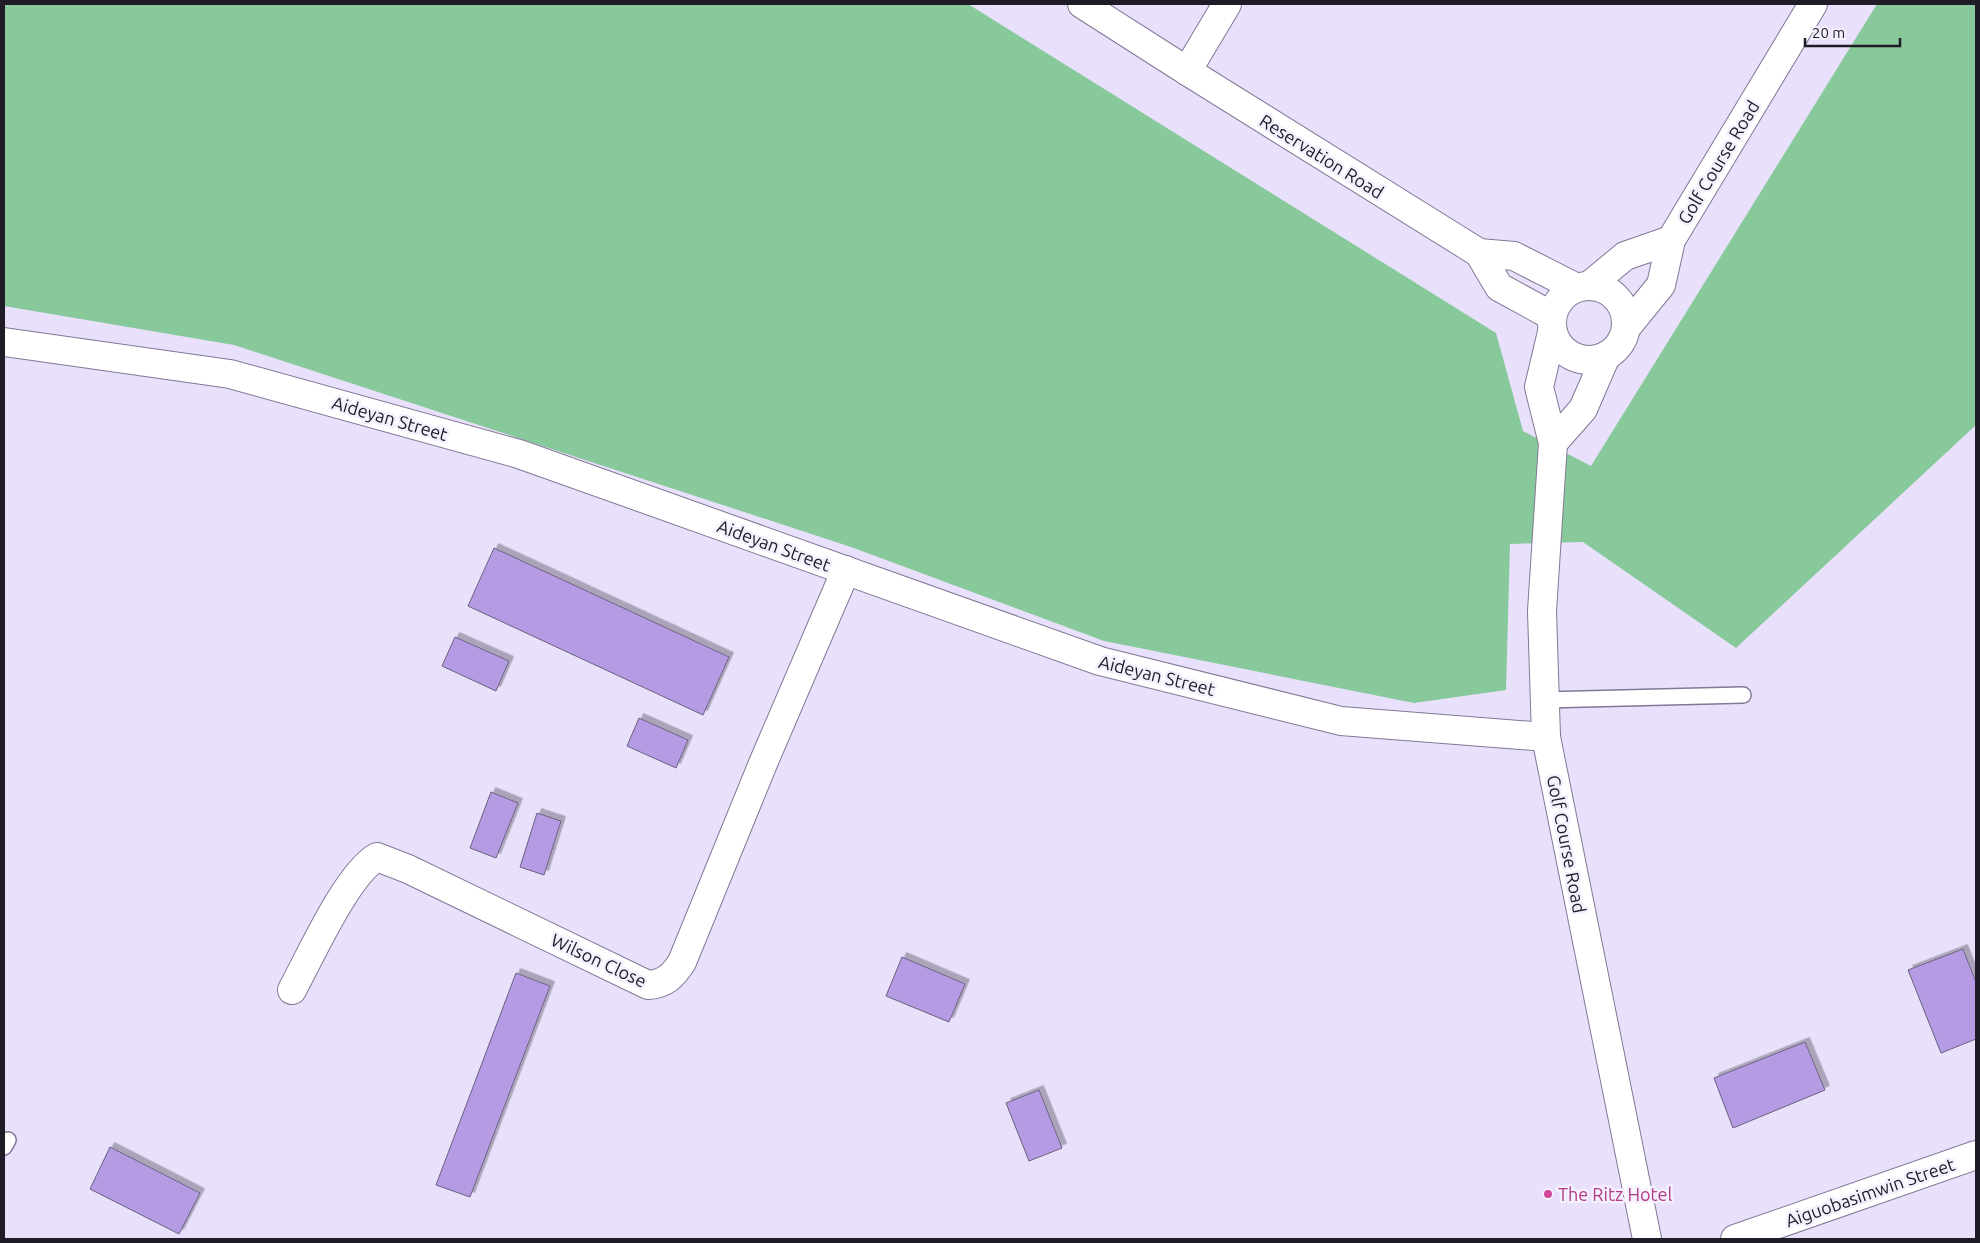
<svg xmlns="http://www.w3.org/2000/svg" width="1980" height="1243" viewBox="0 0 1980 1243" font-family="Ubuntu,sans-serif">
	<defs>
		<filter id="shadow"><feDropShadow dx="4.5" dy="-4.5" stdDeviation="0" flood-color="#0004"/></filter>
	</defs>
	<rect width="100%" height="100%" fill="#e9e0fb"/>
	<!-- green -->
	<polygon fill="#87c99a" points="4,4 968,4 1496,333 1523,431 1591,466 1877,4 1976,4 1976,425 1736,648 1583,542 1510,544 1506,690 1414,703 1104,641 851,547 234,345 4,306"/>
	<!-- building -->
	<g fill="#b59ae4" stroke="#6a607d" filter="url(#shadow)">
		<polygon points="494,548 729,657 703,715 468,606"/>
		<polygon points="455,637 509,661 496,691 442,666"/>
		<polygon points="639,718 688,740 676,768 627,746"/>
		<polygon points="491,792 518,803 496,858 470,848"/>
		<polygon points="537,813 561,821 544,875 520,867"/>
		<polygon points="1963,949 1976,982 1976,1039 1941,1053 1908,970"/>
		<polygon points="902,957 965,984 949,1022 886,996"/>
		<polygon points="516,973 550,986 470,1197 436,1185"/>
		<polygon points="1805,1042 1825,1090 1733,1128 1714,1078"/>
		<polygon points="1039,1090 1062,1148 1029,1161 1006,1103"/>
		<polygon points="110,1147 200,1193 179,1234 90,1189"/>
	</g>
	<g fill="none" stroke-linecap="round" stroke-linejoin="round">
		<defs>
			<g id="service">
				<polyline points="1544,700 1743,695"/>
				<polyline points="4,1147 8,1140"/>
			</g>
			<g id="minor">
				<polyline points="1187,71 1227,4"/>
				<polyline points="1590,285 1625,256 1671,240"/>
				<polyline points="1626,328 1661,285 1671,240 1813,4"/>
				<polyline points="4,342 230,374 519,454 1100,661 1341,721 1546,737"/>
				<path d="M292,990C310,957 347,874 377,857L408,869L648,985C665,984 673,976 682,962L764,761L846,570"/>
				<polyline points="1735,1239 1976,1155"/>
			</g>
			<g id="tertiary">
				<polyline points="1082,4 1187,71 1479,253 1499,287 1552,316"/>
				<polyline points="1479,253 1514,256 1575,287"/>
				<circle cx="1589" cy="323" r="37"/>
				<polyline points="1552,332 1539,387 1553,443 1542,611 1546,737 1647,1239"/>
				<polyline points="1553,443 1583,409 1606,356"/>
			</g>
		</defs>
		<!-- service casing -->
		<use href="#service" stroke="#827896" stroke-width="18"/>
		<!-- minor casing -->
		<use href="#minor" stroke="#827896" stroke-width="30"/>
		<!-- tertiary casing -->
		<use href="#tertiary" stroke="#827896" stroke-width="30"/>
		<!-- service -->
		<use href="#service" stroke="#fff" stroke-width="15"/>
		<!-- minor -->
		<use href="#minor" stroke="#fff" stroke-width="28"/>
		<!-- tertiary -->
		<use href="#tertiary" stroke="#fff" stroke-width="28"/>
	</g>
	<!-- markers -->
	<circle fill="#d1479c" stroke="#f4f0fe" stroke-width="2" cx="1548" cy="1194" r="5"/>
	<g text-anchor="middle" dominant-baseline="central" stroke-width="5" stroke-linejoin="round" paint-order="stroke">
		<!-- street labels -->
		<g font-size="18" fill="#1f1b27" stroke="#f4f0fe">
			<text transform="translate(1322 156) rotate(32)">Reservation Road</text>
			<text transform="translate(1718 162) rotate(-59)">Golf Course Road</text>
			<text transform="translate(390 418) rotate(16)">Aideyan Street</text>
			<text transform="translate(774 545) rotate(20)">Aideyan Street</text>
			<text transform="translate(1157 675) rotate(14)">Aideyan Street</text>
			<text transform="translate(1567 844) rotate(79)">Golf Course Road</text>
			<text transform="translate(599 960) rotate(25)">Wilson Close</text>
			<text transform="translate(1870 1192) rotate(-19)">Aiguobasimwin Street</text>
		</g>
		<!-- hotel labels -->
		<g font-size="18" fill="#b23c85" stroke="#f4f0fe" text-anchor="start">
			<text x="1558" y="1194">The Ritz Hotel</text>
		</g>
	</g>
	<!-- border -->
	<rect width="1980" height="1243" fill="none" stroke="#1f1b27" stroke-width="10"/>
	<!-- scale -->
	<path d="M1805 38v8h95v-8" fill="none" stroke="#1f1b27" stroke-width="2.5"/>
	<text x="1812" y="38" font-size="15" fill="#1f1b27" stroke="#f4f0fe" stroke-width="4" paint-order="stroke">20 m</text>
</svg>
